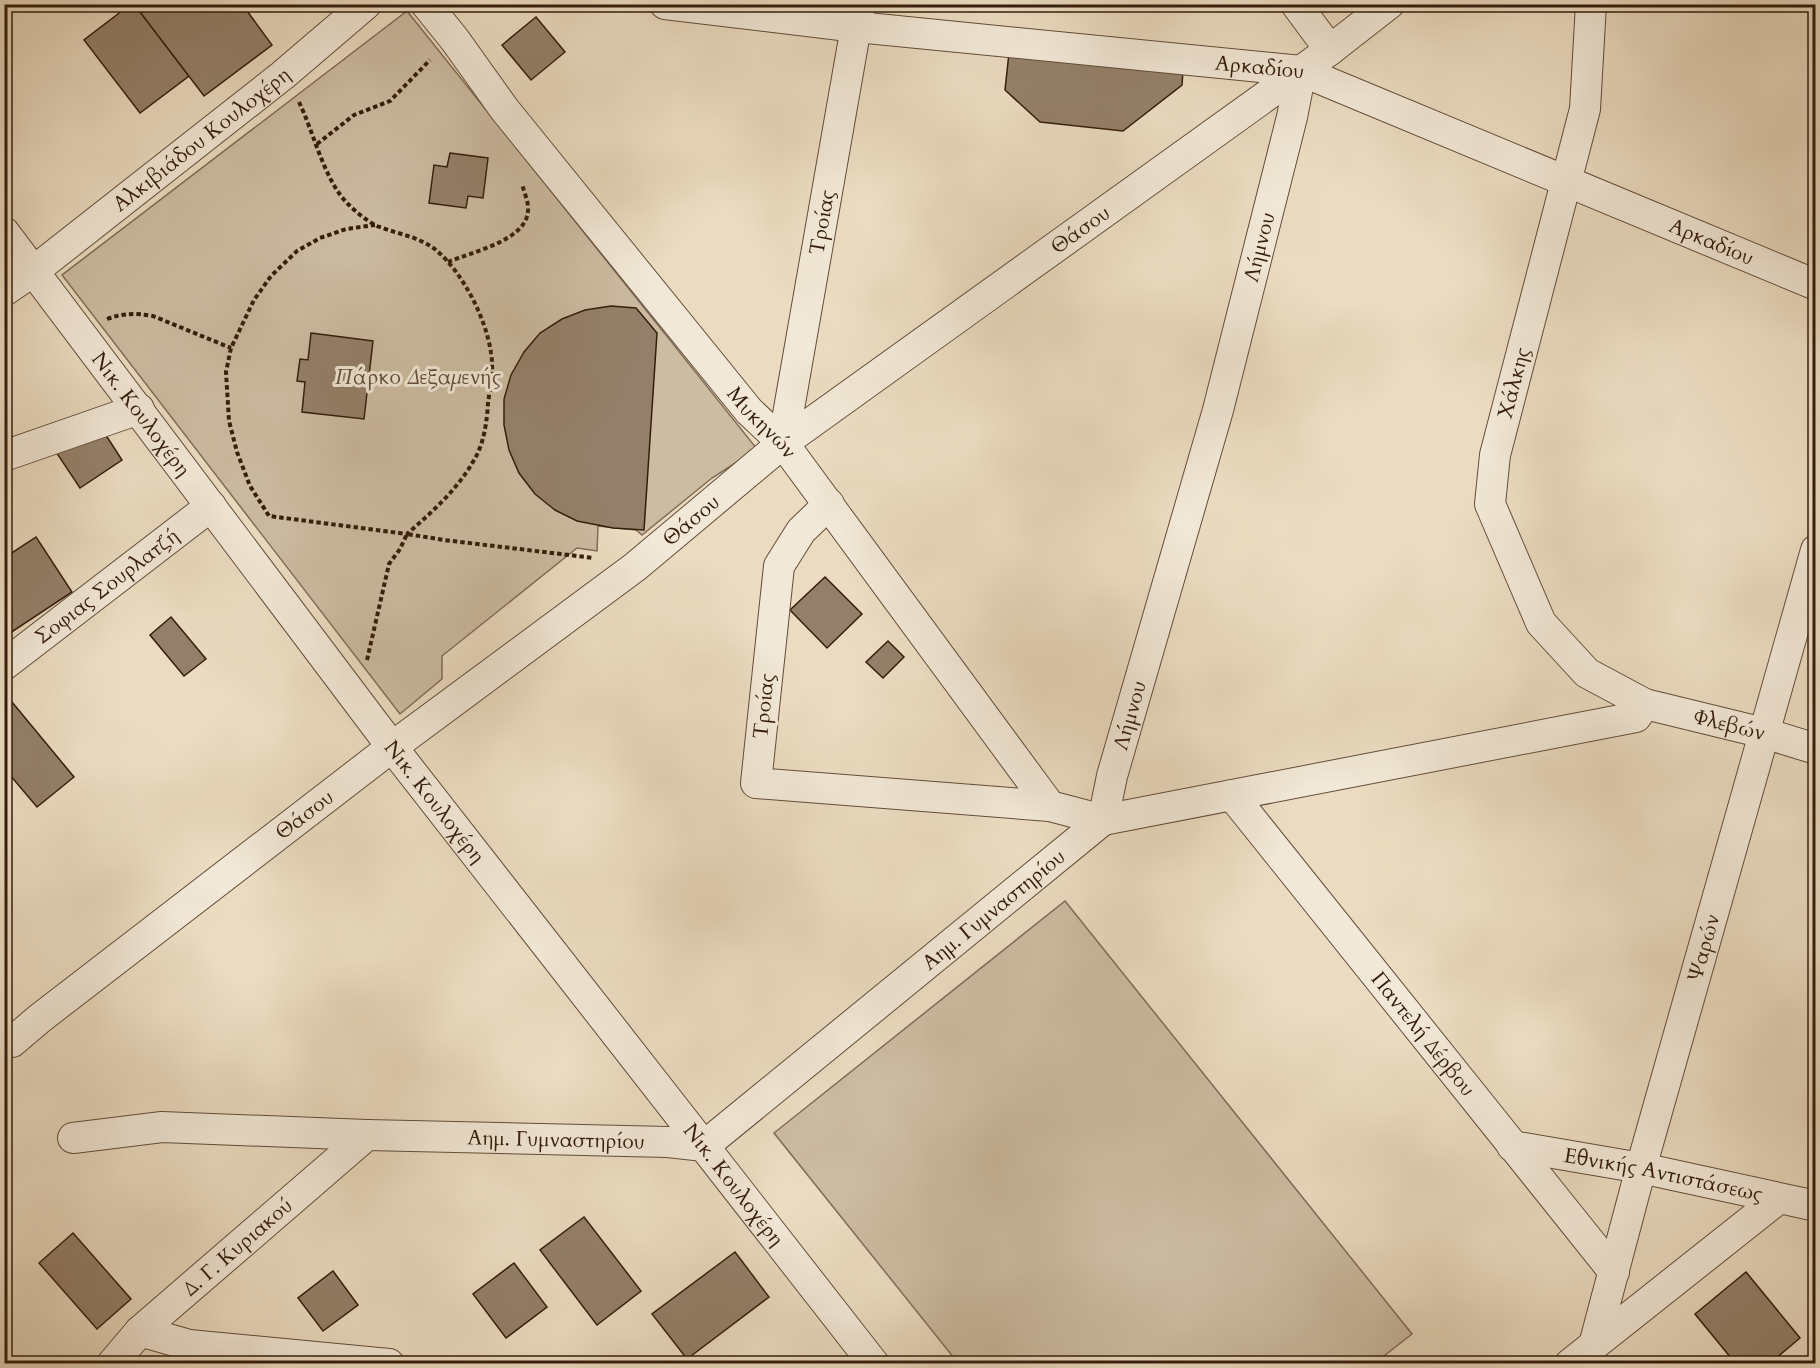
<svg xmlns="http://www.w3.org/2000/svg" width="1820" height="1368" viewBox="0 0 1820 1368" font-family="Cardo,serif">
	<rect width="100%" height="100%" fill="#ebdcc1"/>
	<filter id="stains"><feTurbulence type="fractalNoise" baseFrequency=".00333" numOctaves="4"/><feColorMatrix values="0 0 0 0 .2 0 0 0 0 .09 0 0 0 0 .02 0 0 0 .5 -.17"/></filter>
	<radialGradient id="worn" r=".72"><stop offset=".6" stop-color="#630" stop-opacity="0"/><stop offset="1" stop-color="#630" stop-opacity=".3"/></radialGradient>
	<!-- green -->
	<g fill="#ccbca2" stroke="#806c57" stroke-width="1.5">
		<polygon points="407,11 757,449 712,478 642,535 636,530 598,526 597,551 577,548 442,656 442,679 400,714 62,275"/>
		<polygon points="1065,901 1412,1334 1375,1363 958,1363 774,1133"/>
	</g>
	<!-- building -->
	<g fill="#94806a" stroke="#351d0c" stroke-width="1.5">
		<polygon points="131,4 134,4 189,76 140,113 84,40"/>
		<polygon points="134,4 242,4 272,45 204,96"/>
		<polygon points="536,17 565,52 531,80 502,45"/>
		<polygon points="1009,53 1183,71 1182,85 1123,131 1040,122 1005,90"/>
		<polygon points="450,153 488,158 483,198 468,196 466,208 429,203 434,165 447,167"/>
		<polygon points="611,306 636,308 657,333 644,530 613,528 577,521 555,510 535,494 519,473 509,450 504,425 504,399 511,375 524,352 540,333 562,319 585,310"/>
		<polygon points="311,333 373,341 364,419 302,412 305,382 297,381 300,359 308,360"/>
		<polygon points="100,426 122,460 80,488 50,443"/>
		<polygon points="36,537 72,592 4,637 4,558"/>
		<polygon points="825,577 862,614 827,648 790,610"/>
		<polygon points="171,617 206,659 184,676 150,635"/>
		<polygon points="888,641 904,657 883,678 866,662"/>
		<polygon points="7,696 74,777 37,807 4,768 4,698"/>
		<polygon points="584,1217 641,1291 597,1325 540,1250"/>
		<polygon points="73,1233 131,1299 97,1329 39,1263"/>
		<polygon points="735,1252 769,1297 687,1359 652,1314"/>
		<polygon points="514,1263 547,1307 506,1338 473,1294"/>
		<polygon points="333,1271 358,1305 323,1331 298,1298"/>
		<polygon points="1746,1272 1800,1338 1769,1364 1736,1364 1695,1314"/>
	</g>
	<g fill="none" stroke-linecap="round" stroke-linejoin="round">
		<defs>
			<g id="street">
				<path id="s1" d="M426,4L455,40L505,110L749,411L783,443L1050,806L1103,820L1636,717L1645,704"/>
				<path id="s2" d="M665,4L857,27L1301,71L1816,285"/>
				<polyline points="1296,4 1330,50"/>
				<path id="s3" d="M1591,4L1585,109L1495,455L1490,504L1541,623L1587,673L1645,704L1764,733L1816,749"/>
				<path id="s4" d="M4,232L392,747L874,1364"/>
				<path id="s5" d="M4,291L35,270L283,75L366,4"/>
				<path id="s6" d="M783,443L860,4"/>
				<polyline points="4,456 139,409"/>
				<polyline points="829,504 801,531 779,566 756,783 1050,806"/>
				<path id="s7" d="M4,665L211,506"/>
				<path id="s8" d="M1232,795L1614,1272"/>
				<path id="s9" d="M1103,820L1112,776L1218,410L1292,117L1301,71"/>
				<path id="s10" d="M4,1035L12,1042L39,1019L392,747L635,567L783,443L1330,50L1389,4"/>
				<path id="s11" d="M73,1138L162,1127L367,1135L668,1142L704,1146L1103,820"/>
				<path id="s12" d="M1512,1146L1641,1168L1816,1206"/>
				<polyline points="140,1331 189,1345 389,1364"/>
				<path id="s13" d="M1594,1345L1641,1168L1816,550"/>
				<path id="s14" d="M112,1364L140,1331L367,1135"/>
				<polyline points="1570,1364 1778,1199"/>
			</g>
		</defs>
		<!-- street casing -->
		<use href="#street" stroke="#624d39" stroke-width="32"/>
		<!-- path -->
		<g stroke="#351d0c" stroke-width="4" stroke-dasharray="4.5 3" stroke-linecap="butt">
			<path d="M299,102C314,133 324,180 348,204C356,212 367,221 377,226C397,234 418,236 436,250C463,273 486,318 491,353C494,370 490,387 488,403C487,421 484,444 474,460C458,489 432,512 407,534L269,516L250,486L237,452L229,421L226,372L231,348L254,300L271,276L297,251L320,238L346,229L375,225"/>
			<polyline points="317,144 354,115 390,101 430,60"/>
			<path d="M448,262C471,252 526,241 528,211C529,203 524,192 522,184"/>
			<path d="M107,319C123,313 136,313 153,316L231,348"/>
			<polyline points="367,660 389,564 400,549 407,534 444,540 594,558"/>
		</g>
		<!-- street -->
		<use href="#street" stroke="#f2e8d7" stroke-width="30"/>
	</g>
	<g text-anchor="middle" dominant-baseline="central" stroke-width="6" stroke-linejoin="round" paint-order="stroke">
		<!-- street labels -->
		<g font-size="21" fill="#351d0c" stroke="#f2e8d7">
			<text stroke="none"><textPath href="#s2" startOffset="598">Αρκαδίου</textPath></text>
			<text stroke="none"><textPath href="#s5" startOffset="249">Αλκιβιάδου Κουλοχέρη</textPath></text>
			<text stroke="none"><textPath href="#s6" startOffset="224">Τροίας</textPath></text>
			<text stroke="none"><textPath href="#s10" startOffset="1353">Θάσου</textPath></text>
			<text stroke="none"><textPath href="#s2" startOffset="1084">Αρκαδίου</textPath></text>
			<text stroke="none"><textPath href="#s9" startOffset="594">Λήμνου</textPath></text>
			<text transform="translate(1514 383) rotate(-75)">Χάλκης</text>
			<text stroke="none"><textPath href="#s4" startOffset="228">Νικ. Κουλοχέρη</textPath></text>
			<text stroke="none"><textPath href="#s1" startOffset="537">Μυκηνών</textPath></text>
			<text stroke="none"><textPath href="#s10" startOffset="867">Θάσου</textPath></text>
			<text stroke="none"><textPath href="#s7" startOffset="130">Σοφιας Σουρλατζή</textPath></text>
			<text transform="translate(764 706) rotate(-84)">Τροίας</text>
			<text stroke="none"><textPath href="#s9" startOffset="108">Λήμνου</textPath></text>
			<text stroke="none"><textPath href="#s3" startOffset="862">Φλεβών</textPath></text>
			<text stroke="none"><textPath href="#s4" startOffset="714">Νικ. Κουλοχέρη</textPath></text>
			<text stroke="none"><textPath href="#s10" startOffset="381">Θάσου</textPath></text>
			<text stroke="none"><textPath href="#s11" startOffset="1006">Αημ. Γυμναστηρίου</textPath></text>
			<text stroke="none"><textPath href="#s13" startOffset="412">Ψαρών</textPath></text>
			<text stroke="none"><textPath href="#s8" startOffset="306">Παντελή Δέρβου</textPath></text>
			<text stroke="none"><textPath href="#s11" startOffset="484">Αημ. Γυμναστηρίου</textPath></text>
			<text stroke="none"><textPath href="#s12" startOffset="154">Εθνικής Αντιστάσεως</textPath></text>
			<text stroke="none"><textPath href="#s4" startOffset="1200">Νικ. Κουλοχέρη</textPath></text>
			<text stroke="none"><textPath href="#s14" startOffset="172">Δ. Γ. Κυριακού</textPath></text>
		</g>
		<!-- park labels -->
		<g font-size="21" font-style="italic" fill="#624d39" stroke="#f2e8d7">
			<text x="418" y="377">Πάρκο Δεξαμενής</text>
		</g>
	</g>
	<!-- margin -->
	<rect width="1820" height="1368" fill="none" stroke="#ebdcc1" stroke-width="24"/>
	<rect x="6" y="6" width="1808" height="1356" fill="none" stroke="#351d0c" stroke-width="3"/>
	<rect x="12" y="12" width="1796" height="1344" fill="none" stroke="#351d0c" stroke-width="1.5"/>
	<rect width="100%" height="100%" filter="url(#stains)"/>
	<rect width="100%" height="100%" fill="url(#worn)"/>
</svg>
